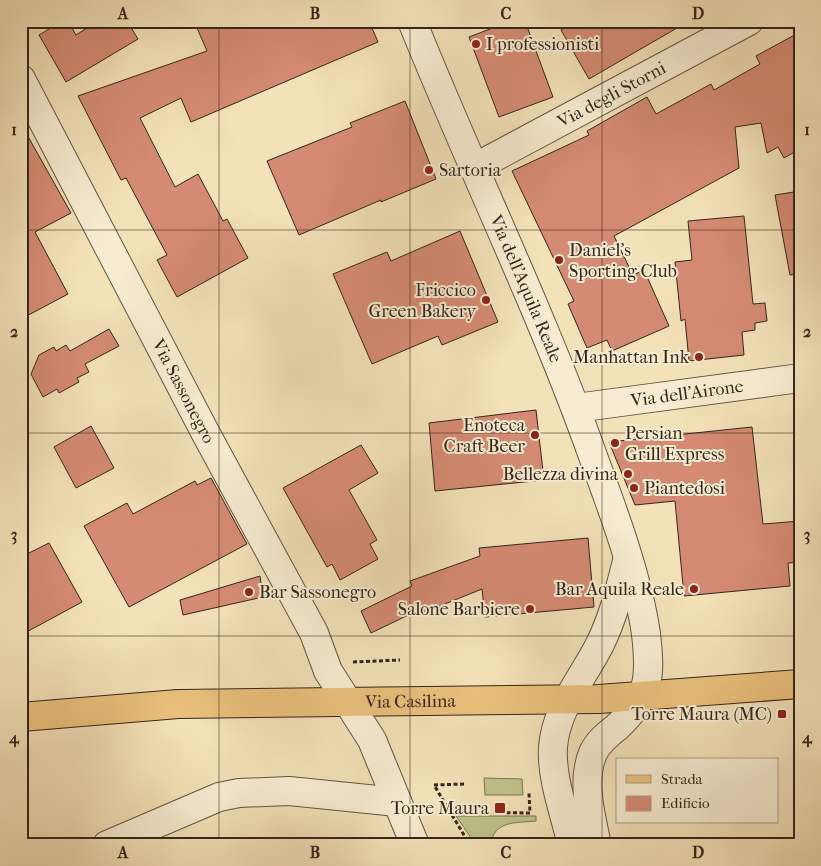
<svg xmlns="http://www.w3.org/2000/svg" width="821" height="866" viewBox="0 0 821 866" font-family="'IM FELL French Canon',serif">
	<rect width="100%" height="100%" fill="#f3e1b8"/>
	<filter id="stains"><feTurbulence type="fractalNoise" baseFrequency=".004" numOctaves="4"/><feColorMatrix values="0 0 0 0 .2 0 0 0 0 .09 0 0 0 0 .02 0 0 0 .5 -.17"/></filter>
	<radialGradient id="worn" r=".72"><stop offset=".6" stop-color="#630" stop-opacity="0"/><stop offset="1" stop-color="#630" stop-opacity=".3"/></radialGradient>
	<!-- grass -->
	<g fill="#bfc28b" stroke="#7a7453">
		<polygon points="484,778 522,779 523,795 485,795"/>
		<path d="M456,816H536V821C517,823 493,820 491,845H476Z"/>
	</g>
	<!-- building -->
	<g fill="#d58b73" stroke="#34261b">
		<polygon points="62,21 68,21 76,35 98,21 127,21 138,39 66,82 39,35"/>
		<polygon points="194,21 369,21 378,42 191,122 181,98 140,118 175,187 198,174 223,221 227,219 248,258 177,297 157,260 167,255 126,178 121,180 78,96 207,51"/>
		<polygon points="511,21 525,21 553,97 499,117 469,37"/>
		<polygon points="577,21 689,21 589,79 561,30"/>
		<polygon points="800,32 800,149 784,158 778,147 767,153 761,123 735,127 739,168 614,236 633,275 644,270 669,326 612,351 607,340 587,348 568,304 574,301 512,171 589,135 587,131 647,97 656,114 711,84 714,90 760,64 756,56"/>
		<polygon points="405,101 436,179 381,202 381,200 299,235 267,161 352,127 350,123"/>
		<polygon points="21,124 71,213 35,232 68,294 21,319"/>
		<polygon points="800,191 800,274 790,275 775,195"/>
		<polygon points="744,216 753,304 765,303 767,321 755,323 755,330 742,332 744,355 689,361 685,319 681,321 675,262 692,260 688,221"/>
		<polygon points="460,231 498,322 442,345 438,336 372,364 333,274 387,252 391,261"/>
		<polygon points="109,329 119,346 85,364 89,372 77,378 79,382 59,393 57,389 43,397 31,374 39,355 54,347 56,351 66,345 70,351"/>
		<polygon points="536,410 544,480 435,491 429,423"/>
		<polygon points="91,426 114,468 76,488 54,447"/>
		<polygon points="752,427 763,524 800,521 800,562 788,563 790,586 684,596 675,501 635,505 609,442"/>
		<polygon points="361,445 378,473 349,490 377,540 370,544 378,559 340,580 332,564 327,567 283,488"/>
		<polygon points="211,478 247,544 129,607 84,526 127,503 133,514 195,481 197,485"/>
		<polygon points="588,538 594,607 485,617 482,589 425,612 423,608 371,633 361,611 412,586 410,581 480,556 479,548"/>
		<polygon points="49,543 82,602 21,635 21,557"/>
		<polygon points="260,576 263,597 183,615 180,600"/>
	</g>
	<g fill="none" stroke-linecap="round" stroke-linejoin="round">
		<defs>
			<g id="minor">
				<path id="s1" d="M412,21C471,168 541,310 594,459C614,513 638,578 646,634C651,678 650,696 617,727C608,734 598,742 593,753C581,781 591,816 597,845"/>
				<path id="s2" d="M21,79L205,432L314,633L328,671L372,740L415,845"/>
				<path id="s3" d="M474,168L749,21"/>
				<path id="s4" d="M576,408L800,378"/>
				<polyline points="107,845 219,797 239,793 289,791 397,802"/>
				<path d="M572,845C565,814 551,779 553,747C556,708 583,678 600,644C613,618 620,589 627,561"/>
			</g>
			<g id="major">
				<path id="s5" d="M21,717L178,704L599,699L800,684"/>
			</g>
		</defs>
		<!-- minor casing -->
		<use href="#minor" stroke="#645542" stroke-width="30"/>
		<!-- major casing -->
		<use href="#major" stroke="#34261b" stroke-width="30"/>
		<!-- path -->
		<g stroke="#34261b" stroke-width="3" stroke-dasharray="4 2.5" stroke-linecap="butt">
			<polyline points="353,662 400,660"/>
			<polyline points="464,784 434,785 470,845"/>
			<polyline points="448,812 530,813 529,793"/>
		</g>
		<!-- minor -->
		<use href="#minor" stroke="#f7ecd1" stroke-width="28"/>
		<!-- major -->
		<use href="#major" stroke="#eac07c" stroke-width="28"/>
	</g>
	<!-- grid -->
	<path fill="none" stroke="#34261b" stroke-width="1" stroke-opacity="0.55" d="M219,21V845M410,21V845M602,21V845M21,230H800M21,433H800M21,636H800"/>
	<!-- markers -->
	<g fill="#8f2418" stroke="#f7ecd1" stroke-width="2">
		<circle cx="476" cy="44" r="5"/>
		<circle cx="429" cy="170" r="5"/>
		<circle cx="559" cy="260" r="5"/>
		<circle cx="486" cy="300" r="5"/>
		<circle cx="699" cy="357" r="5"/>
		<circle cx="535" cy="435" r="5"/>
		<circle cx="615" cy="443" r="5"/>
		<circle cx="628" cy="474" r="5"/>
		<circle cx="634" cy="488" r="5"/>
		<circle cx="694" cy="589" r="5"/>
		<circle cx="249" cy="592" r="5"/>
		<circle cx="530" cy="609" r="5"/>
		<rect x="777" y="709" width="10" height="10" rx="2.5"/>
		<rect x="494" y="802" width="12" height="12" rx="2.5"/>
	</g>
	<g text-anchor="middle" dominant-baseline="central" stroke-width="4" stroke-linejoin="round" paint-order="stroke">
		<!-- poi labels -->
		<g font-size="18" fill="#34261b" stroke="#f7ecd1" text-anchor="end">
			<text x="486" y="44" text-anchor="start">I professionisti</text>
			<text x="439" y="170" text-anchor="start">Sartoria</text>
			<text x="569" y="250" text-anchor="start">Daniel's<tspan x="569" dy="21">Sporting Club</tspan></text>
			<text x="476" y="290">Friccico<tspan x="476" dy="21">Green Bakery</tspan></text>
			<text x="689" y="357">Manhattan Ink</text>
			<text x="525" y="425">Enoteca<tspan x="525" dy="21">Craft Beer</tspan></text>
			<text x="625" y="433" text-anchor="start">Persian<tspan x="625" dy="21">Grill Express</tspan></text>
			<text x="618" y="474">Bellezza divina</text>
			<text x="644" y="488" text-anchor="start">Piantedosi</text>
			<text x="684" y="589">Bar Aquila Reale</text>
			<text x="259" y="592" text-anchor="start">Bar Sassonegro</text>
			<text x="520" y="609">Salone Barbiere</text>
			<text x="772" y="714">Torre Maura (MC)</text>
			<text x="489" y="808">Torre Maura</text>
		</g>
		<!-- street labels -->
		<g font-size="18" fill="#34261b" stroke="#f7ecd1">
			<text stroke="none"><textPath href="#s3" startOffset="156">Via degli Storni</textPath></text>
			<text stroke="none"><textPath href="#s1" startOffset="291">Via dell'Aquila Reale</textPath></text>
			<text stroke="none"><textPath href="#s2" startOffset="352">Via Sassonegro</textPath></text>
			<text stroke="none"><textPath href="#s4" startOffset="112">Via dell'Airone</textPath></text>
			<text stroke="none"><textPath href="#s5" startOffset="390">Via Casilina</textPath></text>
		</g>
	</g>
	<!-- margin -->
	<rect width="821" height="866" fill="none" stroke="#f3e1b8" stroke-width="55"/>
	<!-- legend -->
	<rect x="616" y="758" width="162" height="65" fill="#f7ecd1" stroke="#a99d88"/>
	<rect x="626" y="775" width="25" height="8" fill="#eac07c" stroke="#a99d88"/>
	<text x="661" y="784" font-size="15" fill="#34261b">Strada</text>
	<rect x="626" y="796" width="25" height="15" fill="#d58b73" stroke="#a99d88"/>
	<text x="661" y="808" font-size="15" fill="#34261b">Edificio</text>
	<rect x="28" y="28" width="766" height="810" fill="none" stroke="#34261b" stroke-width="2"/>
	<g font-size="16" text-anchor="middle" font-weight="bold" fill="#34261b">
		<text x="123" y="19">A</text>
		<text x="315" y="19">B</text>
		<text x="506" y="19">C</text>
		<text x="698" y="19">D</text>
		<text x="14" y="135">1</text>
		<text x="807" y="135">1</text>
		<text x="14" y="337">2</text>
		<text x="807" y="337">2</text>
		<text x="14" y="540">3</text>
		<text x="807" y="540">3</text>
		<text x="14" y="743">4</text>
		<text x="807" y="743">4</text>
		<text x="123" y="858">A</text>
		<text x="315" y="858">B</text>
		<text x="506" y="858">C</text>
		<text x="698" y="858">D</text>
	</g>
	<rect width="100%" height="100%" filter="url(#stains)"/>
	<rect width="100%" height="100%" fill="url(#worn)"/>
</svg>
